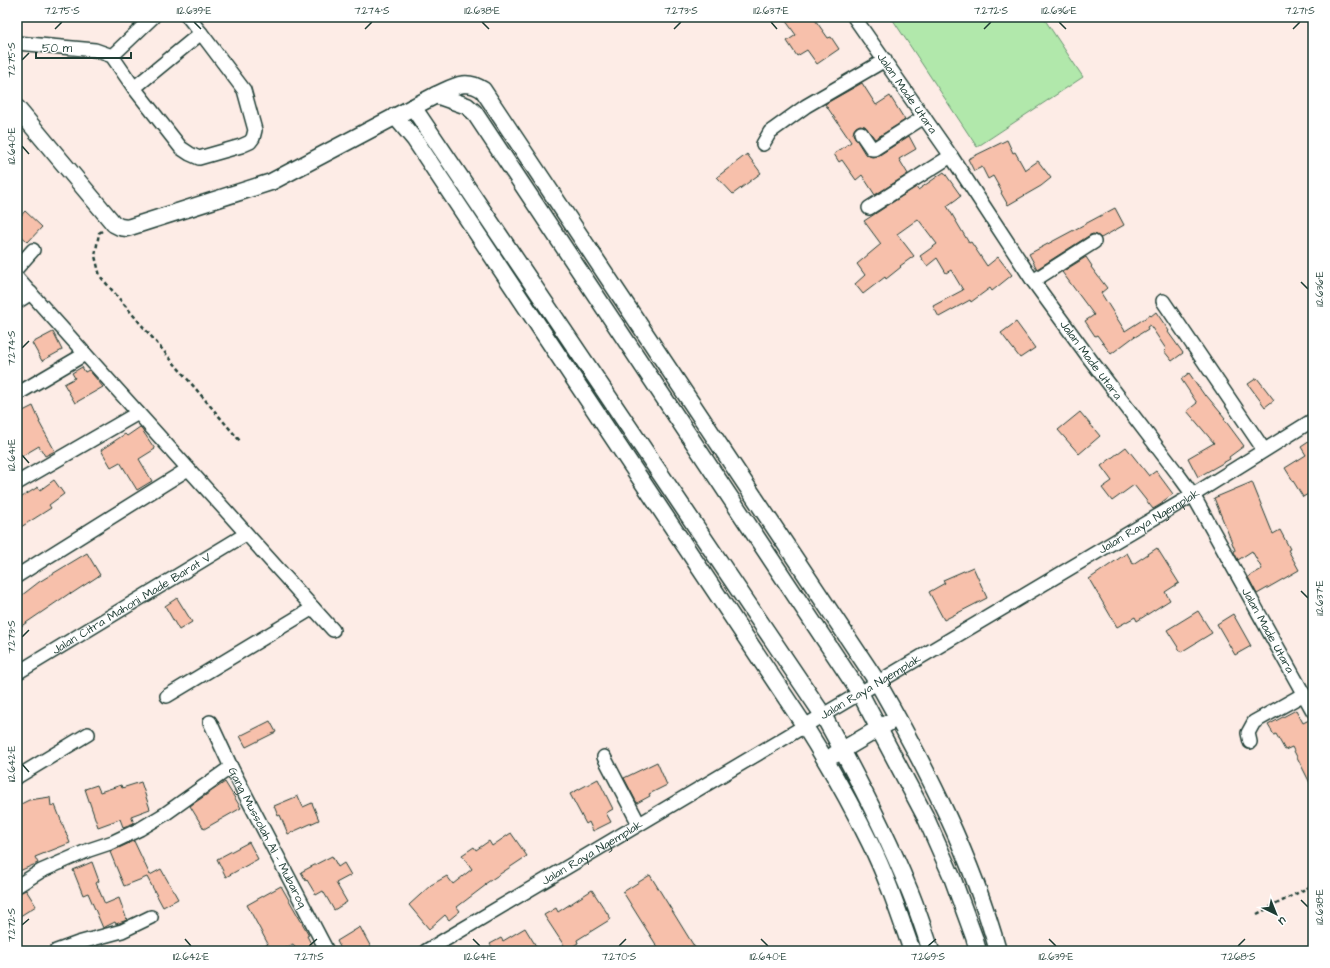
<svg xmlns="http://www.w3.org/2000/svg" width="1330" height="968" viewBox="0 0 1330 968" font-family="'Architects Daughter',sans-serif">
	<rect width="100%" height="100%" fill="#fdece6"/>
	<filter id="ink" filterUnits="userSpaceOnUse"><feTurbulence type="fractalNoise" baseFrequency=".025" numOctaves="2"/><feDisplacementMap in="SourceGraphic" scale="8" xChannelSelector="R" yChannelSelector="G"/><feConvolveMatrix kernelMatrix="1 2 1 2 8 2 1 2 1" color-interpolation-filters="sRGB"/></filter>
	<g filter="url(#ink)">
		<!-- garden -->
		<polygon fill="#b1e8ab" stroke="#689270" points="891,17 1043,17 1083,77 977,147"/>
		<!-- building -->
		<g fill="#f7c0ab" stroke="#1f3d34">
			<polygon points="783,17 813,17 828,38 831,37 839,49 817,64 807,50 797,56 787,41 796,35"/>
			<polygon points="862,83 876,105 890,96 905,120 875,139 865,126 860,125 856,127 854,130 853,134 865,154 872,157 878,156 909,136 916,149 899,159 908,174 875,195 862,175 856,180 842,160 839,162 834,154 851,142 825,104"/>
			<polygon points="1007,140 1013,153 1015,152 1025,170 1038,161 1051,178 1041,186 1008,205 1001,193 1002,192 993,176 988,179 982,167 974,171 968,159"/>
			<polygon points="747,154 761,173 733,194 717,177"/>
			<polygon points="944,172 961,196 947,206 969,243 971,242 987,266 998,257 1012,275 992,291 990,288 971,302 970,300 939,317 933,306 963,290 951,270 946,273 937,258 927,266 920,256 937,244 918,219 897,234 914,256 900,266 901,267 886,279 885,277 863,294 855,284 865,275 857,264 881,244 864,221 916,187 918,190"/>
			<polygon points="1115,208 1124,225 1101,238 1097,235 1093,234 1090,235 1037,269 1029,254"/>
			<polygon points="25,211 42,227 28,242 17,232 17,220"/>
			<polygon points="1086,257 1092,266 1091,267 1107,288 1101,293 1125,331 1150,315 1151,316 1156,312 1169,331 1168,332 1183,353 1172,361 1164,351 1166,349 1150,325 1147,327 1148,329 1135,337 1135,336 1111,354 1097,335 1095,336 1085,321 1094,315 1062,272"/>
			<polygon points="1016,322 1035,348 1020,358 1001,333"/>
			<polygon points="53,332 62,350 42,361 32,343"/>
			<polygon points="82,367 85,372 89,370 103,387 75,403 64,384 75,378 72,373"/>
			<polygon points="1189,373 1205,396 1206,395 1225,418 1224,419 1244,446 1229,457 1230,459 1198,477 1188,458 1214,443 1187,411 1197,403 1181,379"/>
			<polygon points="1257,378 1274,400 1265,407 1248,384"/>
			<polygon points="33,406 40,422 39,422 55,451 45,456 39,446 17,459 17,414"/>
			<polygon points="1080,412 1100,436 1079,454 1058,430"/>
			<polygon points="140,427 155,449 139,459 152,481 137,490 120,462 111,467 101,450 125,434 127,436"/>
			<polygon points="1313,439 1313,491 1303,497 1285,468 1306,455 1301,447"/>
			<polygon points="1126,447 1149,476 1156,471 1173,494 1162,502 1163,503 1153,509 1134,485 1112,501 1102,488 1112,481 1101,466"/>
			<polygon points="54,480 64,494 49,505 51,508 21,527 17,520 17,500 38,487 40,490"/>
			<polygon points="1252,482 1273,534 1280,530 1290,549 1288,550 1299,570 1257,594 1248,577 1262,569 1252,551 1238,560 1234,552 1235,550 1214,498"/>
			<polygon points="1157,548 1179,583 1165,592 1170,600 1137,621 1135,617 1117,627 1089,579 1127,553 1133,564"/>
			<polygon points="87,553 100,575 71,594 70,593 17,629 17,599 39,582"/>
			<polygon points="973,567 987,598 944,620 929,592 945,583 943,580"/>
			<polygon points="177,598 192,622 179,630 165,606"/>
			<polygon points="1198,611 1212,633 1181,652 1167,630"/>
			<polygon points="1233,614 1251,646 1235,655 1217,624"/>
			<polygon points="1296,710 1303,723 1309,720 1313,727 1313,789 1292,747 1285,750 1276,734 1274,735 1268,725"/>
			<polygon points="270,721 276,732 246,747 240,736"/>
			<polygon points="657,762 667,785 649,794 650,796 637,803 624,778"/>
			<polygon points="598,779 613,809 606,813 611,822 593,831 589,822 586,824 570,794"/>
			<polygon points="141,782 150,809 131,816 134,823 123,827 120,819 98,827 85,789 97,785 100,792 121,785 122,788"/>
			<polygon points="225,782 241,808 204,829 190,806"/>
			<polygon points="298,796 303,807 312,803 319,820 288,834 280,815 278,816 274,806"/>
			<polygon points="50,797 51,806 55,805 70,843 35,857 38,863 17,872 17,806 29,800"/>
			<polygon points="511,833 527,856 485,884 486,885 457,907 460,911 449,920 445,915 429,929 409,905 431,885 447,876 453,884 472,869 462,855 474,847 476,850 489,841 492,846"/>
			<polygon points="134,841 150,875 161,869 178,899 163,907 147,877 124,886 110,852"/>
			<polygon points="249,842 258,859 226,877 217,859"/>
			<polygon points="332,856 338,867 344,863 351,875 336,883 347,902 334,910 323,891 316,895 307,880 306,881 301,872"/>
			<polygon points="92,862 99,881 96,883 105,904 119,898 127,920 116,924 115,922 103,928 88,893 83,895 73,870"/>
			<polygon points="650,875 697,951 660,951 623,892"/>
			<polygon points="281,886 309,935 307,936 315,951 297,951 293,944 280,951 256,951 268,944 247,905"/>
			<polygon points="26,890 36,906 17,918 17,894"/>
			<polygon points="592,890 611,919 577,940 578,943 567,950 544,915 556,908 558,912"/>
			<polygon points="360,927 373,951 342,951 337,941"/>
			<polygon points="525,928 539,951 486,951 492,947 490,944 501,938 503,941"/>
		</g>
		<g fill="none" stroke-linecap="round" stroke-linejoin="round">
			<defs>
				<g id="minor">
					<path id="s1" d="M854,17L951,156L1033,281L1090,359L1177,473L1193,495L1313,711"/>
					<polyline points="17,43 95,50 112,56 134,88 181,148 190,154 199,158 241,146 250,142 253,138 255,130 244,90 201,33 188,17"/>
					<polyline points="112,56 153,17"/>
					<polyline points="134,88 201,33"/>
					<polyline points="861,133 872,149 874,149 924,117"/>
					<polyline points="763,144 770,132 806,106 885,60"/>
					<polyline points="869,208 951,156"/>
					<polyline points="17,268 33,250"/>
					<polyline points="17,278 333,630"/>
					<polyline points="1033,281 1094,242"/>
					<polyline points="1163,301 1264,450"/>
					<polyline points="17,302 31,293"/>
					<polyline points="17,394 85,354"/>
					<polyline points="17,483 138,413"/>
					<polyline points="17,576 188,469"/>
					<path id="s2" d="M17,673L246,534"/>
					<polyline points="167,696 313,608"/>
					<path id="s3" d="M210,722L231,767L327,951"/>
					<polyline points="1250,742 1248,733 1254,722 1304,694"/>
					<polyline points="604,757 639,824"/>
					<polyline points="17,777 88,734"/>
					<polyline points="17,886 41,871 89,850 113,842 140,829 165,814 231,767"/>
					<polyline points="56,951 78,943 122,931 151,917"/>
					<path id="s4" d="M426,951L1193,495L1313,420"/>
				</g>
				<g id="major">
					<polyline points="436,95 467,106 474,112 860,693 925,816 952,877 974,937 978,951"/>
					<path d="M413,107L823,715C854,771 884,828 908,887C917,908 924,930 931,951"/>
					<path d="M17,108L114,224L120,227L127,228L271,182L436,95C454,87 465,78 483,90L878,683C926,767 972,857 998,951"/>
					<path d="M395,116L415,140L804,725C828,763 850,802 870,843C887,877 899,914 912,951"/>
					<polyline points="834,755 888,723"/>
				</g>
			</defs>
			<!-- minor casing -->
			<use href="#minor" stroke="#1f3d34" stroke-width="16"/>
			<!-- major casing -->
			<use href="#major" stroke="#1f3d34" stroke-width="19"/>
			<!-- path -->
			<g stroke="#1f3d34" stroke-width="2.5" stroke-dasharray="4 3" stroke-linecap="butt">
				<polyline points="102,231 99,233 95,256 100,276 240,441"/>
				<polyline points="1257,914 1313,885"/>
			</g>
			<!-- minor -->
			<use href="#minor" stroke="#fff" stroke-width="13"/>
			<!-- major -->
			<use href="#major" stroke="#fff" stroke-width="16"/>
		</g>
	</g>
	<!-- ticks -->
	<path fill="none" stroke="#1f3d34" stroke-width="1.5" d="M194,22L201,29M482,22L489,29M771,22L777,29M1059,22L1066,29M55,29L62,22M365,29L372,22M674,29L681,22M984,29L991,22M1293,29L1300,22M22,60L29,53M22,146L29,154M1301,282L1308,289M22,348L29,341M22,455L29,463M1301,591L1308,598M22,637L29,630M22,764L29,772M1301,900L1308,907M22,925L29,919M185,939L191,946M473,939L480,946M761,939L768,946M1049,939L1056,946M309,946L317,939M619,946L626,939M928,946L936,939M1238,946L1245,939"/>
	<g text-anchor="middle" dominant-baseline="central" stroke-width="4" stroke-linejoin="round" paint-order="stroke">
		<!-- street labels -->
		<g font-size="12" fill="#1f3d34" stroke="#fff">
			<text stroke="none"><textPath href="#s1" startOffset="93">Jalan Made Utara</textPath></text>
			<text stroke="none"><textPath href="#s1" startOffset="417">Jalan Made Utara</textPath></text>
			<text stroke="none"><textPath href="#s4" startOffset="841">Jalan Raya Ngemplak</textPath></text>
			<text stroke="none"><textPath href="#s2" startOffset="134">Jalan Citra Mahoni Made Barat V</textPath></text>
			<text stroke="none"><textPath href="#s1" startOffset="741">Jalan Made Utara</textPath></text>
			<text stroke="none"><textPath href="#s4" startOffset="517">Jalan Raya Ngemplak</textPath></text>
			<text stroke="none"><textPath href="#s3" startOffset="129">Gang Mussolah Al - Mubaroq</textPath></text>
			<text stroke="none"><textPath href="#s4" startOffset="193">Jalan Raya Ngemplak</textPath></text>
		</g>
	</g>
	<!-- margin -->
	<rect width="1330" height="968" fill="none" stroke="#fff" stroke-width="44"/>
	<!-- north arrow -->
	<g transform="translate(1276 914) rotate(137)" stroke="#ffffff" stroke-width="3" paint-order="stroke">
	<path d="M0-3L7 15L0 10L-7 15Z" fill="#1f3d34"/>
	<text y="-6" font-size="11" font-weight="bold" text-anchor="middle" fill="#1f3d34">U</text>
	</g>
	<!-- scale -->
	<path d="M36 52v6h95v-6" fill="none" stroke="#1f3d34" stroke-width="2"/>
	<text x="42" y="52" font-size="12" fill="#1f3d34" stroke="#ffffff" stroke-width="3" paint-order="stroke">50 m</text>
	<rect x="22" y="22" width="1286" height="924" fill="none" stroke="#1f3d34" stroke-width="1.5"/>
	<g font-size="10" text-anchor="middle" fill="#1f3d34">
		<text x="62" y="14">7.275°S</text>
		<text x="194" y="14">112.639°E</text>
		<text x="372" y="14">7.274°S</text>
		<text x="482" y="14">112.638°E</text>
		<text x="681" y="14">7.273°S</text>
		<text x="771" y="14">112.637°E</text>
		<text x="991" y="14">7.272°S</text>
		<text x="1059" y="14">112.636°E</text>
		<text x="1300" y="14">7.271°S</text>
		<text transform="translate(11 60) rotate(-90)" y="4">7.275°S</text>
		<text transform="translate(11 146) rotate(-90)" y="4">112.640°E</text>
		<text transform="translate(1319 289) rotate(-90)" y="4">112.636°E</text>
		<text transform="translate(11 348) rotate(-90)" y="4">7.274°S</text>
		<text transform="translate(11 455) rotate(-90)" y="4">112.641°E</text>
		<text transform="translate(1319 598) rotate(-90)" y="4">112.637°E</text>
		<text transform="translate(11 637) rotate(-90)" y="4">7.273°S</text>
		<text transform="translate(11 764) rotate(-90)" y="4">112.642°E</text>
		<text transform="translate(1319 907) rotate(-90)" y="4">112.638°E</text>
		<text transform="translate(11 925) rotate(-90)" y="4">7.272°S</text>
		<text x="191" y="960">112.642°E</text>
		<text x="309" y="960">7.271°S</text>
		<text x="480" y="960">112.641°E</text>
		<text x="619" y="960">7.270°S</text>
		<text x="768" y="960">112.640°E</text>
		<text x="928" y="960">7.269°S</text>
		<text x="1056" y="960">112.639°E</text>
		<text x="1238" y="960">7.268°S</text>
	</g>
</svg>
